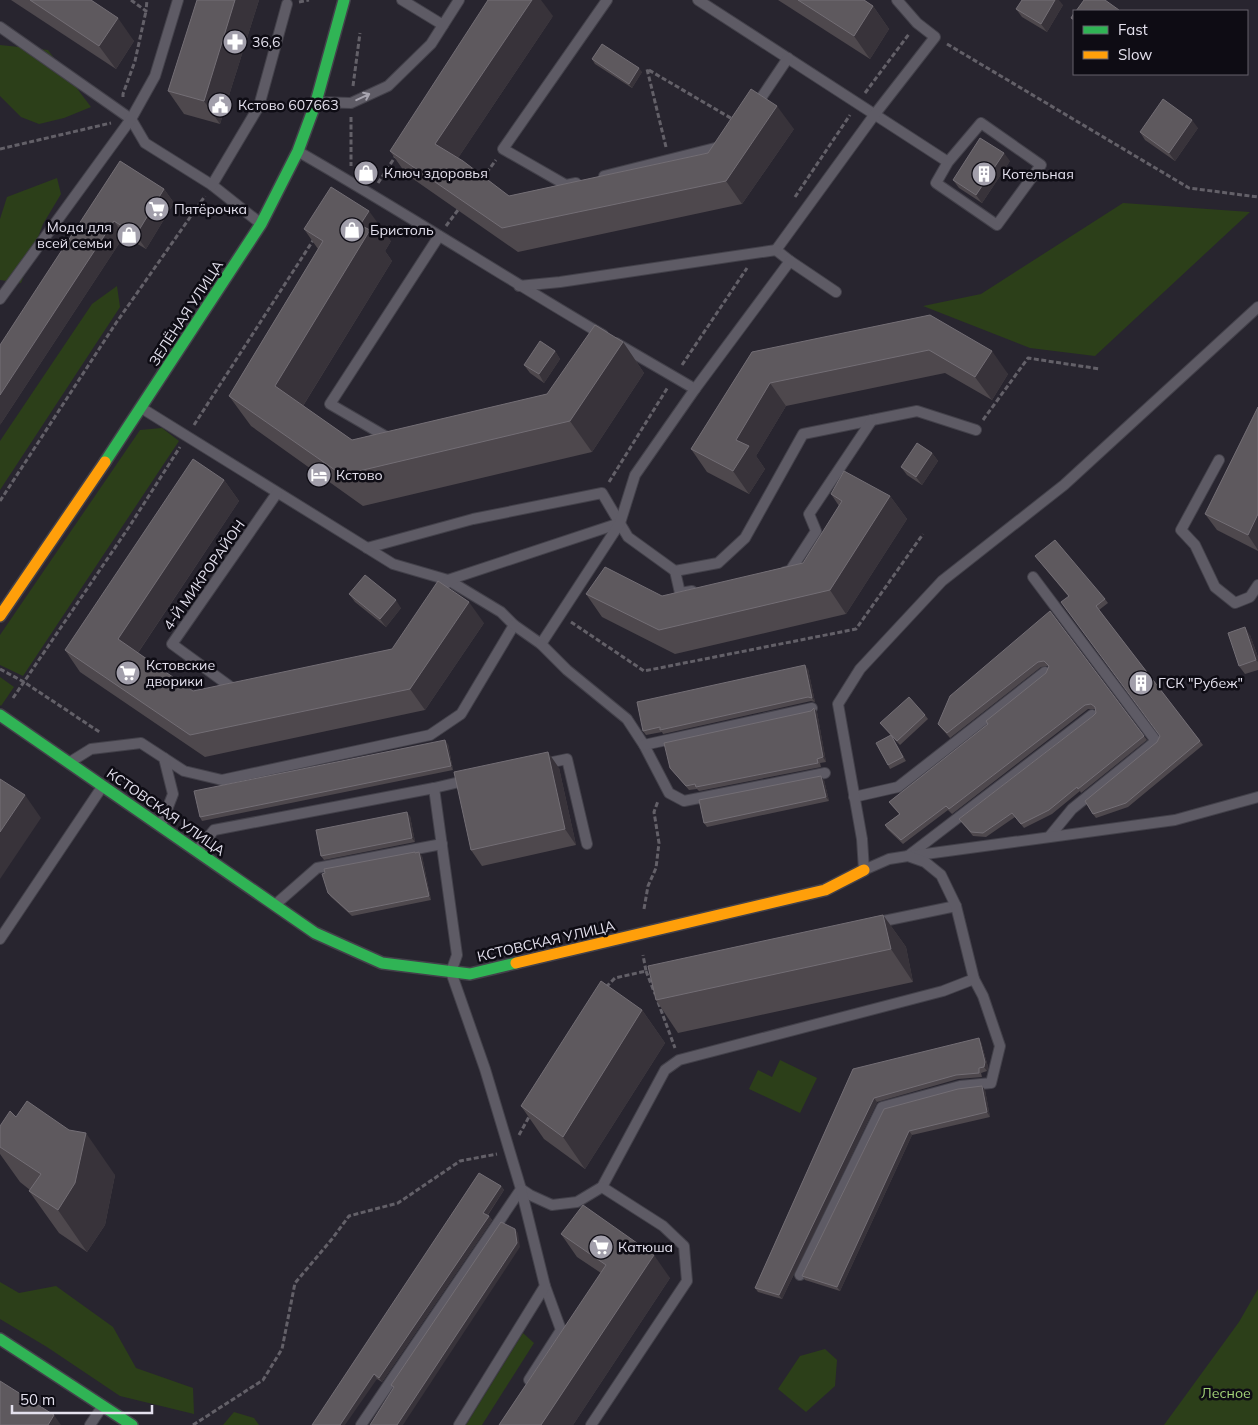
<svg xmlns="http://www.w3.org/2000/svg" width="1258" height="1425" viewBox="0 0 1258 1425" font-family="Mulish,sans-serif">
	<rect width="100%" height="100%" fill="#28252f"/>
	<!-- green -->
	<g fill="#2c3f19">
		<polygon points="0,45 48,50 91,107 64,118 39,124 21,117 0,96"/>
		<polygon points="57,178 61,194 43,224 21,283 0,280 0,219 7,197"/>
		<polygon points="1123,203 1250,212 1095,356 1030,348 923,306 981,294"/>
		<polygon points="117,286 120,307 0,490 0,441 92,304"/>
		<polygon points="162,428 179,441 23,676 0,665 0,635 140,430"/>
		<polygon points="0,677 14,687 1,706 0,705"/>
		<polygon points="780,1060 817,1078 800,1113 749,1089 758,1070 772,1077"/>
		<polygon points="0,1282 19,1293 56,1286 113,1327 136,1368 193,1388 194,1414 120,1396 47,1347 0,1319"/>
		<polygon points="1258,1289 1258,1425 1164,1425 1239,1322"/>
		<polygon points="523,1333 534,1343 482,1425 466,1425"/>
		<polygon points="825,1349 837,1360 835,1386 806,1412 778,1389 800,1356"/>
		<polygon points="234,1412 254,1418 259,1425 223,1425"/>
	</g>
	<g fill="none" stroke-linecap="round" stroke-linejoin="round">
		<defs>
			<g id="lane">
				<polyline points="402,0 443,25"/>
				<polyline points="698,0 948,162 936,183 997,225 1041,165 981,123 948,162"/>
				<polyline points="0,27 131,119 145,143 212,185 260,223"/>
				<polyline points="317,102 351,103 388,86 431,44 459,0"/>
				<polyline points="755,107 788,58"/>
				<path d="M299,152C402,211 501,275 603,335"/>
				<polyline points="604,176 723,146"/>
				<polyline points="576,183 566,185 503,149 607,0"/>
				<polyline points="212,185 259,106 287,4"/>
				<polyline points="790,261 776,250 875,114 935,37 917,23 897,0"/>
				<polyline points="519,286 560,282 776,250"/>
				<polyline points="0,299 131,119 155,76 178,0"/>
				<polyline points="616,343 695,389"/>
				<polyline points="143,409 393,564 448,580 501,612 514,625 461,714 430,735 222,780 184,771 164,758"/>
				<polyline points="392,440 330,404 439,236"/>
				<polyline points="1219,460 1181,530 1195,545 1215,587 1235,603 1250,597 1258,585"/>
				<polyline points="367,548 473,519 602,493 628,537 675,571 718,563 745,538 803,434 917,411 976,430"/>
				<polyline points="675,571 680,593 692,591"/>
				<polyline points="785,572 790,571 816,531 809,514 872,420"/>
				<polyline points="1033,577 1156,741 1072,809 1049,837"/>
				<polyline points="447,583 448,580 620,523"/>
				<polyline points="514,625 541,644 620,523 635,475 695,389 790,261 836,292"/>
				<polyline points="541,644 567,670 627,719 644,745 669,793 684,801 825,773"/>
				<polyline points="237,689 235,690 172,644 277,493"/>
				<polyline points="644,745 812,708"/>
				<polyline points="70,762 91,749 141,743 164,758 173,794 161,825"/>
				<polyline points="543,764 567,759 587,844"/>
				<polyline points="434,788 468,780"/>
				<polyline points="854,797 898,787 1045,672"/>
				<polyline points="197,851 214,830 434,788 457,955 451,972 485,1069 521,1189 361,1425"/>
				<polyline points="908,856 1092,715"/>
				<polyline points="911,856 1175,820 1258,797"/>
				<polyline points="276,904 317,868 442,844"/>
				<polyline points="874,923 956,906"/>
				<polyline points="0,939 102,787"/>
				<polyline points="521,1189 530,1195 552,1205 577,1202 602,1187 665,1070 679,1060 943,991 974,979"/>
				<polyline points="800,1275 882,1107 960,1086 991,1083 1000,1046 983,996 974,979 956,906 941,875 925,862 908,856 889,859 864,870 862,839 838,704 860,669 942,581 1064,485 1258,307"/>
				<polyline points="529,1380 561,1330 545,1286"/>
				<polyline points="90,1425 102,1407"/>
				<polyline points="459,1425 545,1286 521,1189"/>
				<polyline points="591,1425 687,1281 684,1246 663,1226 602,1187"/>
			</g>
			<g id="fast">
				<polyline points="105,462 261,224 298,151 316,102 344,0"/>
				<polyline points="0,715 315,933 382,963 470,974 516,963"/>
				<polyline points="0,1339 132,1425"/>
			</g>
			<g id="slow">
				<polyline points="0,616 105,462"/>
				<polyline points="516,963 825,890 864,870"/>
			</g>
		</defs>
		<!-- lane casing -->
		<use href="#lane" stroke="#43414a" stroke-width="12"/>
		<!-- fast casing -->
		<use href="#fast" stroke="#43414a" stroke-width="14"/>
		<!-- slow casing -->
		<use href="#slow" stroke="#43414a" stroke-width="14"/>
		<!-- path -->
		<g stroke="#636068" stroke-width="3" stroke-dasharray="5 2.5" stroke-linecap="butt">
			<polyline points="131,0 146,11 147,0"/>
			<polyline points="299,2 309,0"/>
			<polyline points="947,44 1189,188 1258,197"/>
			<polyline points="353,86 360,33"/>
			<polyline points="865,93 909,34"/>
			<polyline points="123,97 123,94 135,61 146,11"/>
			<polyline points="351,117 351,166"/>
			<polyline points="666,147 647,69 734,120"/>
			<polyline points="0,149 111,123"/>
			<polyline points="482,179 496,160"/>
			<polyline points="378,183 397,154"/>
			<polyline points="795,197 850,115"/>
			<polyline points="446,226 458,210"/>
			<polyline points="682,365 747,268"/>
			<polyline points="983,420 1028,358 1100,369"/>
			<polyline points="194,425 314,239"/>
			<polyline points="609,482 668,387"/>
			<polyline points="0,501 116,323 205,196"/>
			<polyline points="571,622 644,671 856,629 923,534"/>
			<polyline points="0,669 24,682 101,733"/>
			<polyline points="13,698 129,527 180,447"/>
			<polyline points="644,909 648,886 656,868 659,843 654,812 658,801"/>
			<polyline points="646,971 655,994"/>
			<polyline points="606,987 615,978 646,971 643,955"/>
			<polyline points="658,1002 675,1048"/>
			<polyline points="519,1135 530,1115"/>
			<polyline points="193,1425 263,1380 282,1349 295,1283 332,1239 349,1216 398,1203 460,1161 497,1154"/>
		</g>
		<!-- lane -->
		<use href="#lane" stroke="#5e5b65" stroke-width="10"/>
		<!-- fast -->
		<use href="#fast" stroke="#30b455" stroke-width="11"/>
		<!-- slow -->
		<use href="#slow" stroke="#ff9f0a" stroke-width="11"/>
	</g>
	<!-- wall -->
	<g fill="#4e484d">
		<polygon points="11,0 91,0 134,41 116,69"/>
		<polygon points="197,0 259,0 220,124 184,114 168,91"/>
		<polygon points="778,0 864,0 873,6 889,29 870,59"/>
		<polygon points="1063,5 1047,32 1022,17 1016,9"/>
		<polygon points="553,16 458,158 509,196 708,153 794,129 742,204 518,252 406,174 390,151"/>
		<polygon points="592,59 642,72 632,88 595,64"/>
		<polygon points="1198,128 1175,161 1145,140 1140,132"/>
		<polygon points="120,161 164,189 174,203 146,249 124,236 0,425"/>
		<polygon points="1010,161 982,203 959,188 953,180"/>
		<polygon points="304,229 391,241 385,251 392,261 303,406 352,440 547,394 623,342 644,373 592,452 363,506 251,426 229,396 318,249"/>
		<polygon points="930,315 1008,374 992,400 945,373 786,406 756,456 765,469 749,494 707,472 691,449 752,352"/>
		<polygon points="555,351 560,359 544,383 530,373 524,365"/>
		<polygon points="1258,407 1258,551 1217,530 1205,514"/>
		<polygon points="932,453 938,461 922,485 907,475 901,467"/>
		<polygon points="224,480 239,501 138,653 193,691 392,649 484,623 425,710 205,757 80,672 65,650"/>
		<polygon points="831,494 890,496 907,519 846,614 675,654 602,617 586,594 662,596 803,563 839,506"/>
		<polygon points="1035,556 1105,599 1108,603 1099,610 1203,745 1128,807 1096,818 1093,814 1157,742 1160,736 1068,596"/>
		<polygon points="349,594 401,608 386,627 355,602"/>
		<polygon points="1050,611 1147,740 1081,793 1080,791 1052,814 1024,828 1015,817 986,837 973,836 959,819 1093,716 1096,713 1095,709 1088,709 952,814 948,810 903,844 887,829 885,825 899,814 889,802 988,724 1046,673 1049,667 1047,666 1041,667 950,738 941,728 938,724"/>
		<polygon points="1250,635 1258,657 1258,670 1245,674 1239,666"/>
		<polygon points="808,669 815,702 811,701 663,734 662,732 646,735 643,731"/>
		<polygon points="814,708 817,712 826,762 820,763 821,767 699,791 697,789 689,790 670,768 811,711"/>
		<polygon points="925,715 928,719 900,745 892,737 906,761 890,769 888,765 891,735 880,723"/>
		<polygon points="448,744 453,770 202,821 200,817"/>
		<polygon points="559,768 576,845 482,866 471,850"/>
		<polygon points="824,780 829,801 707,827 704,823"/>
		<polygon points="410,816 415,842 324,860 321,856"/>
		<polygon points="415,852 422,856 431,900 352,916 331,897 328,893"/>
		<polygon points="883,915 906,947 913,982 678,1033 656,1000"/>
		<polygon points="642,1010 665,1043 585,1169 544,1139 521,1106"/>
		<polygon points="981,1042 988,1067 987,1071 981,1073 982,1077 958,1079 877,1102 782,1299 758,1292 755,1288 853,1069"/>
		<polygon points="982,1086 985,1090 990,1117 912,1135 840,1291 805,1280 802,1276 884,1109"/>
		<polygon points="16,1117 115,1175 105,1225 87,1252 59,1233 29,1191 30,1190 20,1182 0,1154 0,1126"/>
		<polygon points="501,1186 504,1190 488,1215 492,1220 382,1382 377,1379 312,1425"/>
		<polygon points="561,1234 670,1278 573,1425 499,1425 601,1273 577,1257"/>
	</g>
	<!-- shaded-wall -->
	<g fill="#38333a">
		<polygon points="235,0 259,0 220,124 204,101"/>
		<polygon points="532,0 541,0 553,16 452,167 435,144"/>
		<polygon points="1055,0 1059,0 1063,5 1047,32 1041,24"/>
		<polygon points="873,6 889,29 870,59 854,36"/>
		<polygon points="118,18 134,41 116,69 99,46"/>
		<polygon points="639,68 642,72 632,88 629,84"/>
		<polygon points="777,106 794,129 742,204 726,181"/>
		<polygon points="1192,120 1198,128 1175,161 1169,153"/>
		<polygon points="1004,153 1010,161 982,203 976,195"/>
		<polygon points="164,189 174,203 146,249 136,235"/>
		<polygon points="369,211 391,241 385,251 392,261 296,417 275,386 360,225"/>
		<polygon points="114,221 124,236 0,425 0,395"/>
		<polygon points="623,342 644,373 592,452 570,421"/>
		<polygon points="555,351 560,359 544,383 539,374"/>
		<polygon points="992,351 1008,374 992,400 975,377"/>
		<polygon points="770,383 786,406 756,456 765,469 749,494 733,471 736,440"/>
		<polygon points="932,453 938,461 922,485 916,477"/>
		<polygon points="224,480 239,501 133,660 118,639"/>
		<polygon points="890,496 907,519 846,614 830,590"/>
		<polygon points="1258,514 1258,550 1248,535"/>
		<polygon points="396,600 401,608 386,627 380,619"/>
		<polygon points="469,602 484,623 425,710 410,689"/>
		<polygon points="1245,627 1250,635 1258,657 1258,662 1256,660"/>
		<polygon points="805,665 808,669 815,702 812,698"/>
		<polygon points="814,708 817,712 826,762 823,757"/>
		<polygon points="445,740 448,744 453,770 451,766"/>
		<polygon points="548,752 559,768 576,845 565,829"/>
		<polygon points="821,776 824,780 829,801 826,797"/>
		<polygon points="25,795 41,818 0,879 0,832"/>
		<polygon points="407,812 410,816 415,842 412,838"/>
		<polygon points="419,852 422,856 431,900 429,896"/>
		<polygon points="883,915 906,947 913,982 891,949"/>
		<polygon points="642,1010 665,1043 585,1169 563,1137"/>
		<polygon points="979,1038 981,1042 988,1067 987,1071 984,1067"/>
		<polygon points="982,1086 985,1090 990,1117 987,1112"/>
		<polygon points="874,1098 877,1102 782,1299 779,1295"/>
		<polygon points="909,1131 912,1135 840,1291 837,1287"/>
		<polygon points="86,1133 115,1175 105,1225 87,1252 58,1210"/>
		<polygon points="501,1186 504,1190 486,1217 483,1213"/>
		<polygon points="489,1216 492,1220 382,1382 379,1378"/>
		<polygon points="515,1229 518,1233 520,1247 403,1425 397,1425"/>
		<polygon points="654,1255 670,1278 573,1425 541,1425"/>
		<polygon points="374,1374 377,1379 345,1425 340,1425"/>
		<polygon points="54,1415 61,1425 48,1425"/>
	</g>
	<!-- building -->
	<g fill="#5e595e" stroke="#736e75">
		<polygon points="30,0 91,0 118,18 99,46"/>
		<polygon points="197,0 235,0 204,101 168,91"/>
		<polygon points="488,0 532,0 435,144 463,161 509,196 708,153 751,89 777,106 726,181 502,228 390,151"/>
		<polygon points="798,0 864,0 873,6 854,36"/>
		<polygon points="1022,0 1055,0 1041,24 1016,9"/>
		<polygon points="1084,0 1105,0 1119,10 1118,11 1076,11"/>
		<polygon points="1074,13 1074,20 1071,18"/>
		<polygon points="602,44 639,68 629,84 592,59"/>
		<polygon points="1163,99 1192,120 1169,153 1140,132"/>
		<polygon points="980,138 1004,153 976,195 953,180"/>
		<polygon points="120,161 164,189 136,235 114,221 0,395 0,345"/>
		<polygon points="331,187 369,211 360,225 370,230 275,386 352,440 547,394 595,325 623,342 570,421 342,475 229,396 323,241 304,229"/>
		<polygon points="930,315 992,351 975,377 929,350 770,383 736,440 749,446 733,471 691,449 752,352"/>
		<polygon points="540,341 555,351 539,374 524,365"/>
		<polygon points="1258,407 1258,514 1248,535 1205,514"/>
		<polygon points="917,443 932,453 916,477 901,467"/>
		<polygon points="193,459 224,480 118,639 193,691 392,649 438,581 469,602 410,689 190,735 65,650"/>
		<polygon points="844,471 890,496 830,590 659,630 586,594 605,567 662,596 803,563 842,501 831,494"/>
		<polygon points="1055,540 1105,599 1096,606 1200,741 1126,803 1093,814 1085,801 1157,742 1160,736 1061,602 1069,596 1035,556"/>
		<polygon points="365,575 396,600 380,619 349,594"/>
		<polygon points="1050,611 1144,736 1078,789 1077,787 1049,810 1021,824 1012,813 983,833 971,832 959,819 1093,716 1096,713 1095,707 1091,704 1085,705 949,809 946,806 901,840 885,825 900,814 889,802 988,724 986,721 1046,673 1049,666 1044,661 1038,662 947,733 938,724 950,696"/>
		<polygon points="1245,627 1256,660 1239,666 1228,633"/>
		<polygon points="805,665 812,698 808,697 660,730 660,727 643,731 637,702"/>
		<polygon points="909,697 925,715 897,741 880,723"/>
		<polygon points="814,708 823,757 817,759 818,763 696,787 695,784 686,786 670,768 664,743 811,711"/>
		<polygon points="891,735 903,757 888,765 876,743"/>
		<polygon points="445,740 451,766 200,817 194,791"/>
		<polygon points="548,752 565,829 471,850 454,772"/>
		<polygon points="821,776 826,797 704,823 699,800"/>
		<polygon points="0,779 25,795 0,832"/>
		<polygon points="407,812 412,838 321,856 316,830"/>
		<polygon points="415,852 415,853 419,852 429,896 349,912 328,893 322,874 325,873 324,869"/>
		<polygon points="883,915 891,949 656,1000 648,966"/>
		<polygon points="601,981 642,1010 563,1137 521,1106"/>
		<polygon points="979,1038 985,1062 984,1067 979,1068 979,1073 956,1075 874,1098 779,1295 755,1288 853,1069"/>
		<polygon points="982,1086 987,1112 909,1131 837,1287 802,1276 884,1109 958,1089"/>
		<polygon points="27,1101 69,1130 86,1133 75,1183 58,1210 29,1191 41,1174 0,1147 0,1126 10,1111 16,1117"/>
		<polygon points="479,1173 501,1186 483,1213 489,1216 379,1378 374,1374 340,1425 312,1425"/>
		<polygon points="583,1205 654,1255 541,1425 499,1425 606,1265 561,1234"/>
		<polygon points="501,1222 515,1229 517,1243 397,1425 370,1425 394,1387 391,1385"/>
		<polygon points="0,1381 54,1415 48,1425 0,1425"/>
	</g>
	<!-- one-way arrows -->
	<defs><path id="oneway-shaft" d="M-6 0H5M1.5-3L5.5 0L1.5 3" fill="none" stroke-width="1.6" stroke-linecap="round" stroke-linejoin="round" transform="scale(1.25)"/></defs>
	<use stroke="#a8a5b0" href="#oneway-shaft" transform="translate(363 97) rotate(-25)"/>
	<!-- icons -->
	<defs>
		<symbol id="pharmacy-disc" viewBox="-11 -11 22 22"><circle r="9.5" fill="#a29fab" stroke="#0e0c14"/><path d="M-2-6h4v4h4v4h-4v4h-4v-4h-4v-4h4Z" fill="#fff"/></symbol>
		<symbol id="civic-disc" viewBox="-11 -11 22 22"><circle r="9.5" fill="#a29fab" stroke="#0e0c14"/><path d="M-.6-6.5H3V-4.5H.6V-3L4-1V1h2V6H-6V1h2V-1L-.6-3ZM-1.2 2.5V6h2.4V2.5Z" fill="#fff"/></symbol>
		<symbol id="shop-disc" viewBox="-11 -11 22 22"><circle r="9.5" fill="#a29fab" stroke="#0e0c14"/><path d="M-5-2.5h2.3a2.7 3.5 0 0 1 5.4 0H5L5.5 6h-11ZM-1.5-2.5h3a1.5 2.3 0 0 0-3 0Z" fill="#fff"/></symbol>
		<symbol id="building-disc" viewBox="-11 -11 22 22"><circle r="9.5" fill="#a29fab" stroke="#0e0c14"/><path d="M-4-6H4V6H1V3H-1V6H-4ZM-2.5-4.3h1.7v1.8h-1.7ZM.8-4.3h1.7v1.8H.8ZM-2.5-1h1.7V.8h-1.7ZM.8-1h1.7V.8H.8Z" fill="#fff"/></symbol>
		<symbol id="supermarket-disc" viewBox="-11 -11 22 22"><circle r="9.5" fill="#a29fab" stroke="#0e0c14"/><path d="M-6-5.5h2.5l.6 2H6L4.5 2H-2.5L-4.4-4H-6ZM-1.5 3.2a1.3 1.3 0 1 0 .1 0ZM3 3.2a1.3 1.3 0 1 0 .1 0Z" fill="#fff"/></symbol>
		<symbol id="hotel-disc" viewBox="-11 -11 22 22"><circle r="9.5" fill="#a29fab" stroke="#0e0c14"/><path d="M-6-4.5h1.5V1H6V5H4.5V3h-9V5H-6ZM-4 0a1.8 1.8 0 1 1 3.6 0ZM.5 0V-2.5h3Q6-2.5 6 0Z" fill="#fff"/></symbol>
	</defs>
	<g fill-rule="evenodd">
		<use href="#pharmacy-disc" x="221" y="28" width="28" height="28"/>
		<use href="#civic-disc" x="206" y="91" width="28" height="28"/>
		<use href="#shop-disc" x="352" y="159" width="28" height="28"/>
		<use href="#building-disc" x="970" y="160" width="28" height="28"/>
		<use href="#supermarket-disc" x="143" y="195" width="28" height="28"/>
		<use href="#shop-disc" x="338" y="216" width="28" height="28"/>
		<use href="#shop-disc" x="115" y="221" width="28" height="28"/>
		<use href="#hotel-disc" x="305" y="461" width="28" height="28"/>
		<use href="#supermarket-disc" x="114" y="659" width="28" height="28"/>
		<use href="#building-disc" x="1127" y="669" width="28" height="28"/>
		<use href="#supermarket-disc" x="587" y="1233" width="28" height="28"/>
	</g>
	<g text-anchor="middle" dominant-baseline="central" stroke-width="5" stroke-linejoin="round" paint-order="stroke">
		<!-- poi labels -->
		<g font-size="14" fill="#e4e1ee" stroke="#0e0c14" text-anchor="start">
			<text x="252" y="42">36,6</text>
			<text x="238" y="105">Кстово 607663</text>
			<text x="384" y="173">Ключ здоровья</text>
			<text x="1002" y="174">Котельная</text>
			<text x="174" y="209">Пятёрочка</text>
			<text x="112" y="227" text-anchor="end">Мода для<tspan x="112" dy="16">всей семьи</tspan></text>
			<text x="370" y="230">Бристоль</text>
			<text x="336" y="475">Кстово</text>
			<text x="146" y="665">Кстовские<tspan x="146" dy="16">дворики</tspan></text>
			<text x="1158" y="683">ГСК "Рубеж"</text>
			<text x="618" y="1247">Катюша</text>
		</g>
		<!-- street labels -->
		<g font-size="14" fill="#e4e1ee" stroke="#0e0c14">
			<text transform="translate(186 313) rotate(-57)">ЗЕЛЁНАЯ УЛИЦА</text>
			<text transform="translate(204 575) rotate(-55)">4-Й МИКРОРАЙОН</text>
			<text transform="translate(166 812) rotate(35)">КСТОВСКАЯ УЛИЦА</text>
			<text transform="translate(546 941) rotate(-13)">КСТОВСКАЯ УЛИЦА</text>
		</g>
		<!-- park labels -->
		<g font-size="14" fill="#a3d378" stroke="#0e0c14">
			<text x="1226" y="1393">Лесное</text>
		</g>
	</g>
	<!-- legend -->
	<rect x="1073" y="10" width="175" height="65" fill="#0e0c14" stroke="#64616b"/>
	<rect x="1083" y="26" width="25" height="8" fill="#30b455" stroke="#64616b"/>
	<text x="1118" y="35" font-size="15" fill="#e4e1ee">Fast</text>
	<rect x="1083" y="51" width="25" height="8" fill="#ff9f0a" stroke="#64616b"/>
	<text x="1118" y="60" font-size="15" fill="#e4e1ee">Slow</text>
	<!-- scale -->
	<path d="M12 1405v8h140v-8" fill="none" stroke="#e4e1ee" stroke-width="2.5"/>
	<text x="20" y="1405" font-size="15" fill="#e4e1ee" stroke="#0e0c14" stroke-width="4" paint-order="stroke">50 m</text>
</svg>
